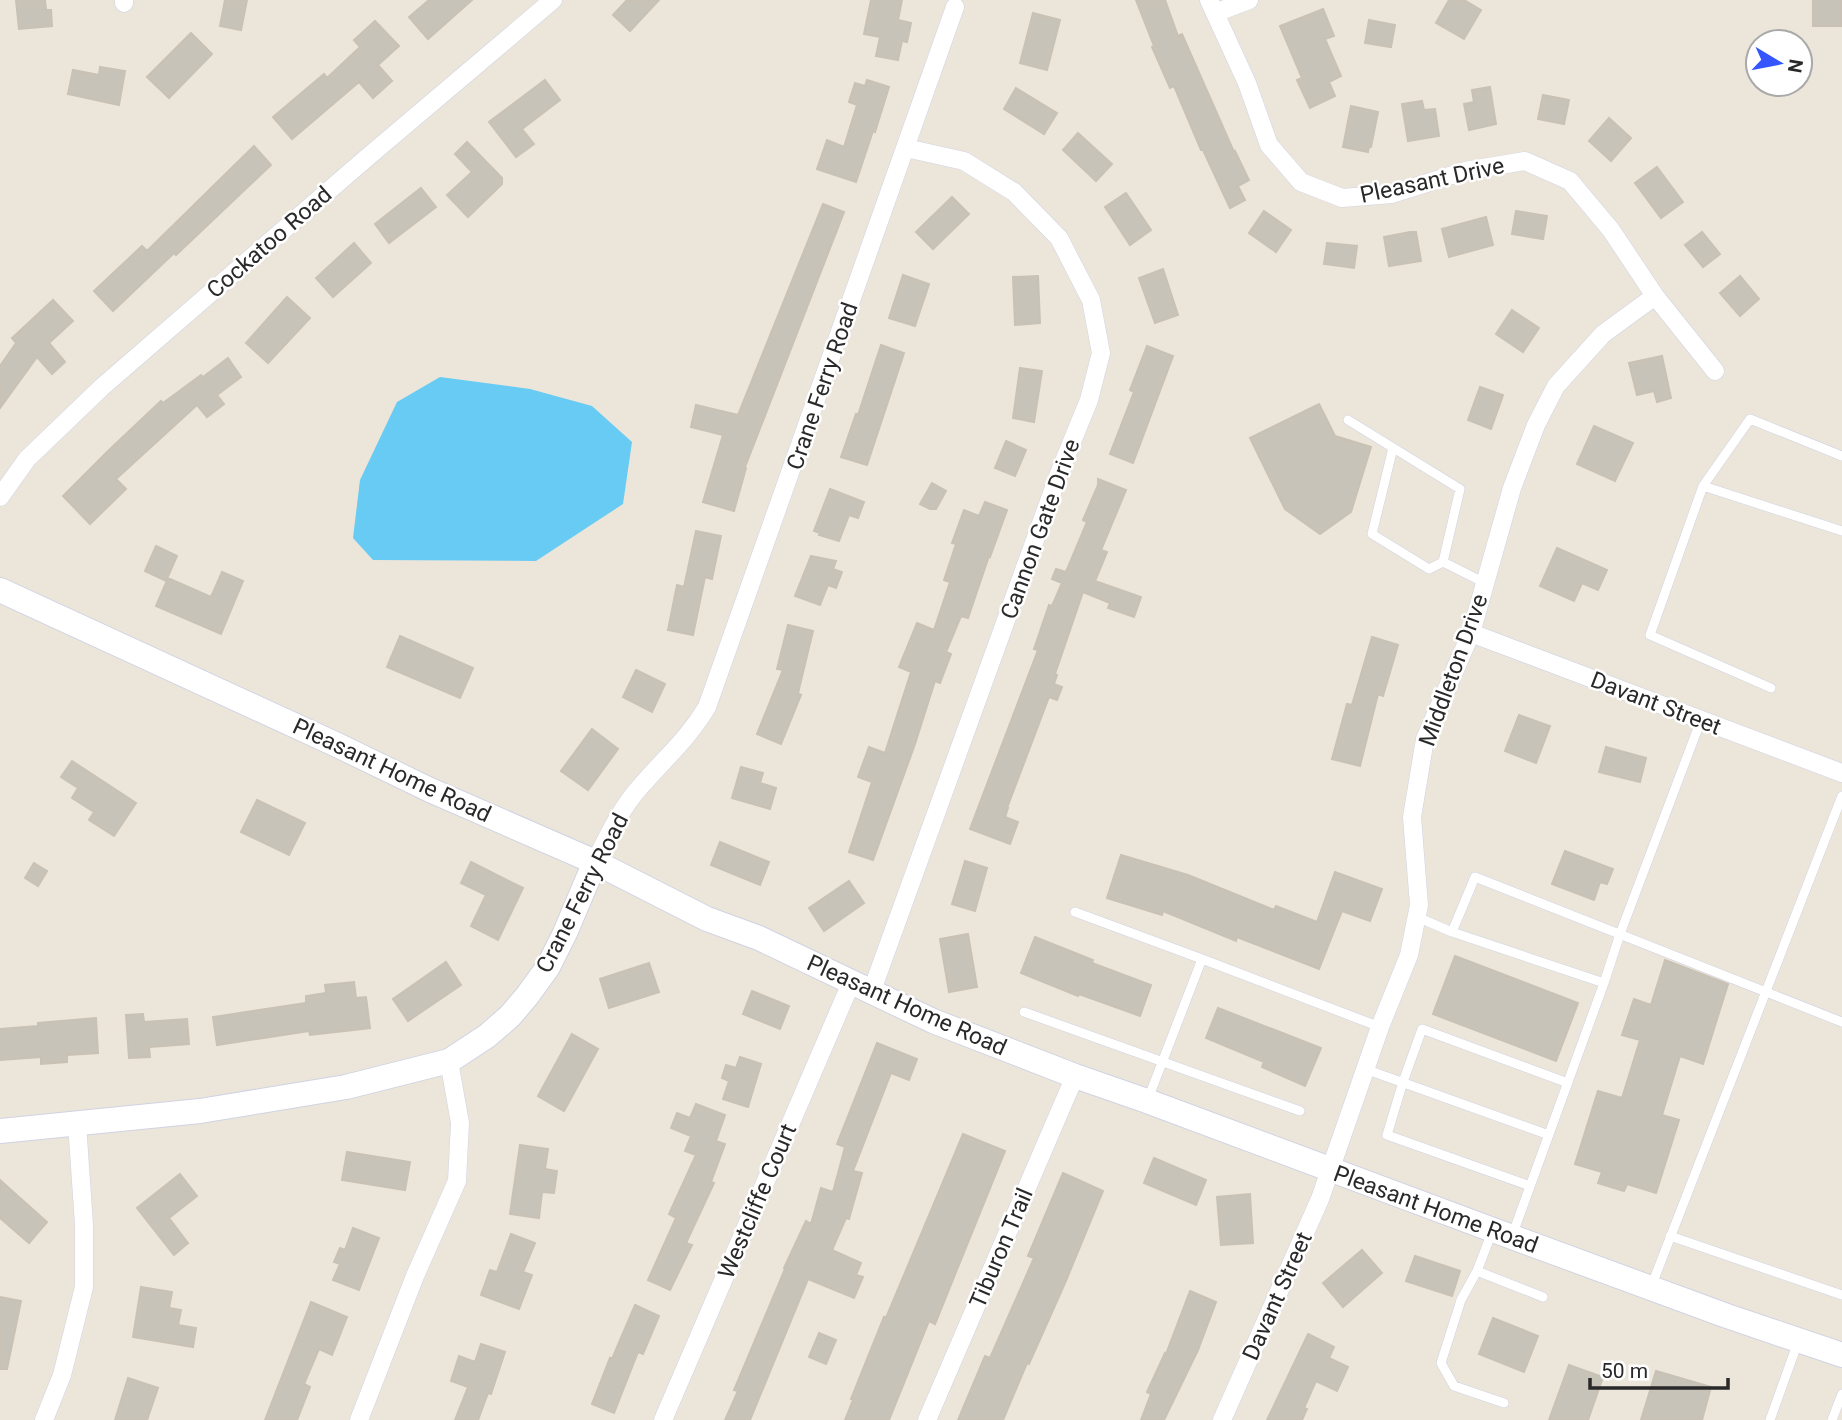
<svg xmlns="http://www.w3.org/2000/svg" width="1842" height="1420" font-family="Roboto,sans-serif">
	<rect width="100%" height="100%" fill="#ece5da"/>
	<path fill="#68cbf4" d="M440 377 530 389 592 406 632 442 623 504 536 561 373 560 353 538 360 480 397 402Z"/>
	<path fill="#c7c3b9" stroke="#c8c1b4" stroke-width="2" d="M16 0H45L46 10H51L52 26 19 29Z
		M225 0H247L241 30 220 26Z
		M429 0H472L428 39 409 17Z
		M627 0H659L630 31 613 15Z
		M871 0H902L898 20 911 23 907 42 902 41 898 60 876 56 880 37 864 34Z
		M1136 0H1165L1178 36 1182 34 1234 152 1235 151 1249 180 1238 186 1245 200 1230 208 1203 150H1201L1174 86 1170 88 1152 47 1154 46Z
		M1449 0H1464L1481 10 1464 39 1436 23Z
		M1813 0H1842V26H1813Z
		M1323 9 1334 36 1325 39 1341 76 1329 82 1335 96 1310 108 1297 80 1302 78 1280 26Z
		M1033 13 1060 20 1047 70 1020 63Z
		M1369 20 1395 25 1391 47 1365 43Z
		M375 21 399 46 378 65 392 81 373 98 359 82 292 139 273 117 324 74 327 78 360 47 354 40Z
		M191 33 212 54 169 98 147 77Z
		M100 67 125 71 119 105 68 94 73 70 99 75Z
		M545 80 560 100 522 129 534 144 516 157 489 122Z
		M867 80 889 87 875 132 873 131 856 182 817 169 827 140 844 147 857 105 849 102 855 83 865 86Z
		M1490 87 1496 124 1469 130 1464 104 1474 102 1472 90Z
		M1016 88 1057 113 1044 134 1004 109Z
		M1543 95 1569 100 1564 124 1538 119Z
		M1422 101 1424 110 1435 109 1439 136 1408 141 1402 104Z
		M1351 106 1378 112 1371 147H1369L1368 152 1343 147Z
		M1609 118 1631 138 1611 161 1589 141Z
		M1078 133 1112 164 1096 181 1063 150Z
		M467 142 502 178V184L468 217 447 195 472 172 455 154Z
		M254 146 271 165 176 255 174 253 113 311 94 291 142 246 147 251Z
		M1657 167 1683 202 1661 218 1635 183Z
		M421 188 436 207 389 243 375 224Z
		M1126 193 1151 230 1130 245 1105 207Z
		M952 197 969 214 933 249 916 232Z
		M823 204 844 212 745 467 746 468 734 511 703 502 723 435 691 427 696 405 738 415Z
		M1264 211 1291 230 1276 252 1249 233Z
		M1516 211 1547 216 1543 239 1512 234Z
		M1486 217 1493 245 1449 257 1442 229Z
		M1410 232H1416L1421 261 1389 266 1384 237Z
		M1702 232 1720 254 1703 267 1685 245Z
		M354 243 371 263 333 297 316 278Z
		M1327 243 1357 246 1354 268 1324 264Z
		M1163 269 1178 315 1155 323 1139 278Z
		M903 275 929 284 915 326 889 318Z
		M1038 276 1040 323 1015 325 1013 277Z
		M1740 276 1759 299 1740 316 1720 293Z
		M287 297 310 318 268 363 246 343Z
		M53 300 73 321 49 343 65 362 52 374 37 357 0 408V366L16 343 12 338Z
		M1512 310 1539 328 1523 352 1496 334Z
		M881 345 904 353 867 465 841 457 856 414 858 415Z
		M1147 346 1173 356 1133 463 1110 454 1134 392 1130 390Z
		M1662 356 1671 398 1657 402 1654 391 1637 395 1629 363Z
		M228 358 241 377 217 395 224 404 207 417 197 405 116 479 126 489 90 524 63 496 108 451 161 401 163 403 201 375 203 377Z
		M1020 368 1042 371 1034 422 1013 418Z
		M1480 387 1503 395 1491 429 1468 420Z
		M1319 404 1335 436 1371 447 1351 512 1320 534 1285 509 1250 438Z
		M1594 426 1633 443 1615 481 1577 464Z
		M1006 441 1026 450 1015 476 995 468Z
		M1098 479 1126 490 1101 550 1107 552 1095 581 1141 597 1134 617 1108 608 1110 603 1083 592 1055 674 1057 675 1054 684 1062 687 1057 700 1049 697 1007 808H1008L1005 817 1018 822 1010 844 970 829 1038 650 1034 649 1049 605 1052 606 1062 583 1052 579 1056 569 1066 572 1087 522 1083 520 1098 485Z
		M932 483 946 491 936 509H930L920 504Z
		M830 489 864 502 858 518 849 515 839 541 819 535 820 533 814 531Z
		M985 502 1007 510 990 557 989 556 968 618 961 616 946 652 951 654 940 683 935 681 915 744 873 860 849 852 872 782 858 777 869 747 885 753 911 672 899 667 917 623 934 630 950 582 944 580 956 544 952 543 964 510 979 516Z
		M696 531 721 536 712 579 705 577 693 635 668 630 677 585 684 587Z
		M156 546 177 556 166 581 145 571Z
		M1557 548 1607 570 1598 590 1582 583 1574 601 1540 586Z
		M811 556 836 561 833 569 842 572 836 588 828 585 820 605 795 596Z
		M222 572 243 581 221 634 156 606 168 578 211 597Z
		M788 625 813 631 798 693 801 695 781 744 757 734 783 670 777 669Z
		M400 636 473 668 460 698 387 667Z
		M1372 637 1398 645 1383 696 1378 694 1360 766 1332 759 1347 704 1352 705Z
		M636 670 665 684 652 712 623 697Z
		M1519 715 1550 726 1536 763 1505 751Z
		M592 729 618 749 588 790 561 771Z
		M1606 747 1646 758 1640 782 1599 772Z
		M72 761 136 803 114 836 89 820 94 812 72 798 78 788 61 777Z
		M741 767 763 773 760 783 776 788 770 809 732 798Z
		M257 800 305 823 289 855 241 832Z
		M720 842 769 862 760 885 711 865Z
		M1565 851 1613 869 1607 884 1600 882 1594 900 1552 884Z
		M1121 855 1188 875 1274 910 1276 906 1317 922 1335 872 1382 889 1370 921 1342 911 1319 969 1237 937 1236 941 1163 911 1162 915 1107 898Z
		M965 861 987 868 975 911 952 904Z
		M471 862 523 888 498 940 471 926 486 895 461 883Z
		M34 863 47 871 38 886 25 878Z
		M849 881 864 903 824 931 809 908Z
		M968 934 977 987 949 992 940 939Z
		M1035 937 1093 960 1092 963 1151 985 1140 1016 1079 994 1078 996 1021 973Z
		M1455 956 1578 1003 1556 1061 1433 1014Z
		M1665 960 1728 984 1703 1064 1680 1056 1662 1115 1679 1120 1656 1193 1627 1184 1624 1191 1598 1183 1602 1172 1575 1164 1598 1091 1622 1098 1640 1040 1622 1035 1634 999 1651 1005Z
		M446 962 461 985 408 1021 393 999Z
		M649 963 659 992 609 1008 600 979Z
		M354 982 356 998 366 997 370 1028 310 1035 309 1031 217 1045 213 1017 306 1003V996L326 993 325 985Z
		M752 991 789 1006 780 1029 743 1014Z
		M1218 1008 1321 1048 1305 1086 1262 1067 1264 1062 1206 1038Z
		M143 1014 144 1022 187 1019 189 1044 149 1047 150 1057 129 1058 126 1015Z
		M96 1018 98 1053 67 1055V1062L41 1064V1057L0 1060V1029L38 1026V1023Z
		M572 1034 598 1049 564 1111 538 1096Z
		M877 1043 917 1059 909 1080 891 1073 853 1171 862 1173 849 1219 846 1218 832 1250 861 1263 856 1275 863 1277 854 1298 808 1279 750 1420H725L738 1391 734 1390 785 1269 784 1268 806 1221 811 1224 821 1188 833 1192 845 1147 837 1144Z
		M740 1057 761 1064 748 1107 723 1099 729 1081 722 1078 726 1065 736 1068Z
		M696 1104 725 1115 716 1141 725 1144 711 1182 714 1183 686 1243 692 1245 670 1290 648 1280 676 1218 669 1214 696 1155 685 1151 691 1136 671 1128 677 1113 690 1118Z
		M963 1134 1005 1151 935 1324 929 1321 889 1420H845L853 1400 851 1399 884 1317 886 1318Z
		M520 1145 548 1149 545 1169 557 1171 554 1193 542 1192 539 1218 510 1214Z
		M347 1152 410 1162 405 1190 342 1180Z
		M1154 1158 1206 1180 1196 1205 1144 1183Z
		M1063 1173 1103 1191 1065 1283 1029 1364 1027 1363 1003 1420H958L985 1356 990 1358 1034 1258 1028 1256Z
		M180 1174 197 1196 169 1218 188 1243 174 1255 137 1208Z
		M0 1180 47 1222 29 1243 0 1218Z
		M1250 1194 1253 1243 1221 1245 1217 1197Z
		M353 1228 379 1238 359 1290 333 1280 340 1264 334 1262 340 1248 345 1250Z
		M511 1234 535 1243 523 1272 532 1275 519 1309 481 1295 490 1270 497 1272Z
		M1362 1250 1382 1273 1343 1307 1323 1283Z
		M1415 1256 1460 1271 1452 1296 1406 1281Z
		M141 1287 172 1292 169 1308 181 1310 178 1325 196 1328 193 1347 133 1337Z
		M1190 1291 1216 1302 1198 1350 1164 1420H1141L1151 1394 1147 1392 1165 1353 1166 1354Z
		M0 1297 21 1301 7 1369H0Z
		M311 1302 347 1317 332 1355 319 1349 304 1384 310 1387 297 1420H265Z
		M635 1305 659 1316 643 1354 638 1352 614 1413 592 1404 610 1358 612 1359Z
		M1493 1318 1538 1336 1524 1372 1479 1354Z
		M819 1333 836 1340 826 1364 809 1357Z
		M1308 1334 1334 1347 1329 1358 1348 1367 1337 1391 1316 1381 1304 1408 1307 1409 1302 1420H1267Z
		M481 1344 505 1352 491 1394 488 1393 478 1420H455L468 1387 451 1381 459 1356 475 1362Z
		M1569 1365 1603 1377 1588 1420H1549Z
		M1656 1371 1711 1387 1702 1420H1641Z
		M128 1378 158 1388 147 1420H115Z"/>
	<g fill="none" stroke-linecap="round" stroke-linejoin="round">
		<defs>
			<path id="lane" d="M1348 420 1460 489 1443 562 1485 583
				M1393 448 1372 534 1429 569 1443 562
				M1842 456 1750 419 1703 486 1842 531
				M1703 486 1650 635 1771 688
				M1075 912 1202 959 1148 1099
				M1417 917 1452 932 1475 877 1842 1022
				M1452 932 1604 983 1512 1236
				M1202 959 1380 1027
				M1604 983 1620 934 1701 720
				M1024 1012 1300 1111
				M1365 1069 1549 1135
				M1530 1186 1387 1135 1403 1082 1422 1029 1568 1083
				M1492 1232 1477 1271 1543 1297
				M1670 1236 1842 1295
				M1477 1271 1461 1300 1441 1363 1454 1386 1504 1403
				M1651 1287 1842 796
				M1770 1420 1798 1342
				M1832 1420 1842 1394"/>
			<path id="street" d="M124 0V3
				M1209 0 1247 83 1269 145 1301 182 1342 198 1392 194 1465 171 1525 161 1570 181 1611 230 1655 296 1715 371
				M1215 13 1249 0
				M0 497 27 459 102 387 363 161 553 0
				M1471 633 1842 773
				M595 862C608 836 621 808 640 787 664 759 688 739 707 707L955 7
				M871 993 1060 471 1089 400 1101 353 1091 300 1059 238 1014 192 964 161 906 148
				M44 1420 62 1375 84 1287V1225L77 1123
				M359 1420 415 1276 457 1181 460 1123 449 1061
				M663 1420 851 983
				M927 1420 1075 1076
				M1222 1420 1320 1199 1380 1027 1409 955 1419 905 1412 817 1425 739 1471 633 1512 488 1536 425 1556 386 1603 334 1655 296"/>
			<path id="secondary" d="M0 590 335 744 430 790 595 862 707 919 759 938 933 1021 1075 1076 1147 1101 1493 1230 1727 1316 1842 1355
				M0 1131 200 1111 346 1087 449 1061 487 1036 510 1016 527 996 548 967 565 933 595 862"/>
		</defs>
		<use href="#lane" stroke="#d0d3e3" stroke-width="10"/>
		<use href="#street" stroke="#d0d3e3" stroke-width="19"/>
		<use href="#secondary" stroke="#d0d3e3" stroke-width="26"/>
		<use href="#lane" stroke="#fff" stroke-width="9"/>
		<use href="#street" stroke="#fff" stroke-width="18"/>
		<use href="#secondary" stroke="#fff" stroke-width="24"/>
	</g>
	<g text-anchor="middle" stroke-width="5" stroke-linejoin="round" paint-order="stroke">
		<g font-size="23" fill="#292929" stroke="#fff">
			<text transform="translate(1432 180) rotate(-12)" y="8">Pleasant Drive</text>
			<text transform="translate(269 242) rotate(-41)" y="8">Cockatoo Road</text>
			<text transform="translate(822 386) rotate(-71)" y="8">Crane Ferry Road</text>
			<text transform="translate(1040 529) rotate(-70)" y="8">Cannon Gate Drive</text>
			<text transform="translate(1453 670) rotate(-70)" y="8">Middleton Drive</text>
			<text transform="translate(1656 703) rotate(21)" y="8">Davant Street</text>
			<text transform="translate(392 770) rotate(25)" y="8">Pleasant Home Road</text>
			<text transform="translate(582 893) rotate(-63)" y="8">Crane Ferry Road</text>
			<text transform="translate(907 1005) rotate(24)" y="8">Pleasant Home Road</text>
			<text transform="translate(757 1201) rotate(-67)" y="8">Westcliffe Court</text>
			<text transform="translate(1436 1209) rotate(20)" y="8">Pleasant Home Road</text>
			<text transform="translate(1001 1248) rotate(-67)" y="8">Tiburon Trail</text>
			<text transform="translate(1277 1296) rotate(-66)" y="8">Davant Street</text>
		</g>
	</g>
	<g transform="translate(1779 63) rotate(100)"><circle r="33" fill="#ffffff" stroke="#a9a9a9" stroke-width="2"/>
	<path d="M0-5L12 26L0 18L-12 26Z" fill="#3556ff"/>
	<text y="-10" font-size="19" font-weight="bold" text-anchor="middle" fill="#292929">N</text>
	</g>
	<path d="M1590 1378v10h138v-10" fill="none" stroke="#292929" stroke-width="3.5"/>
	<text x="1601" y="1378" font-size="21" fill="#292929" stroke="#ffffff" stroke-width="5" paint-order="stroke">50 m</text>
</svg>
